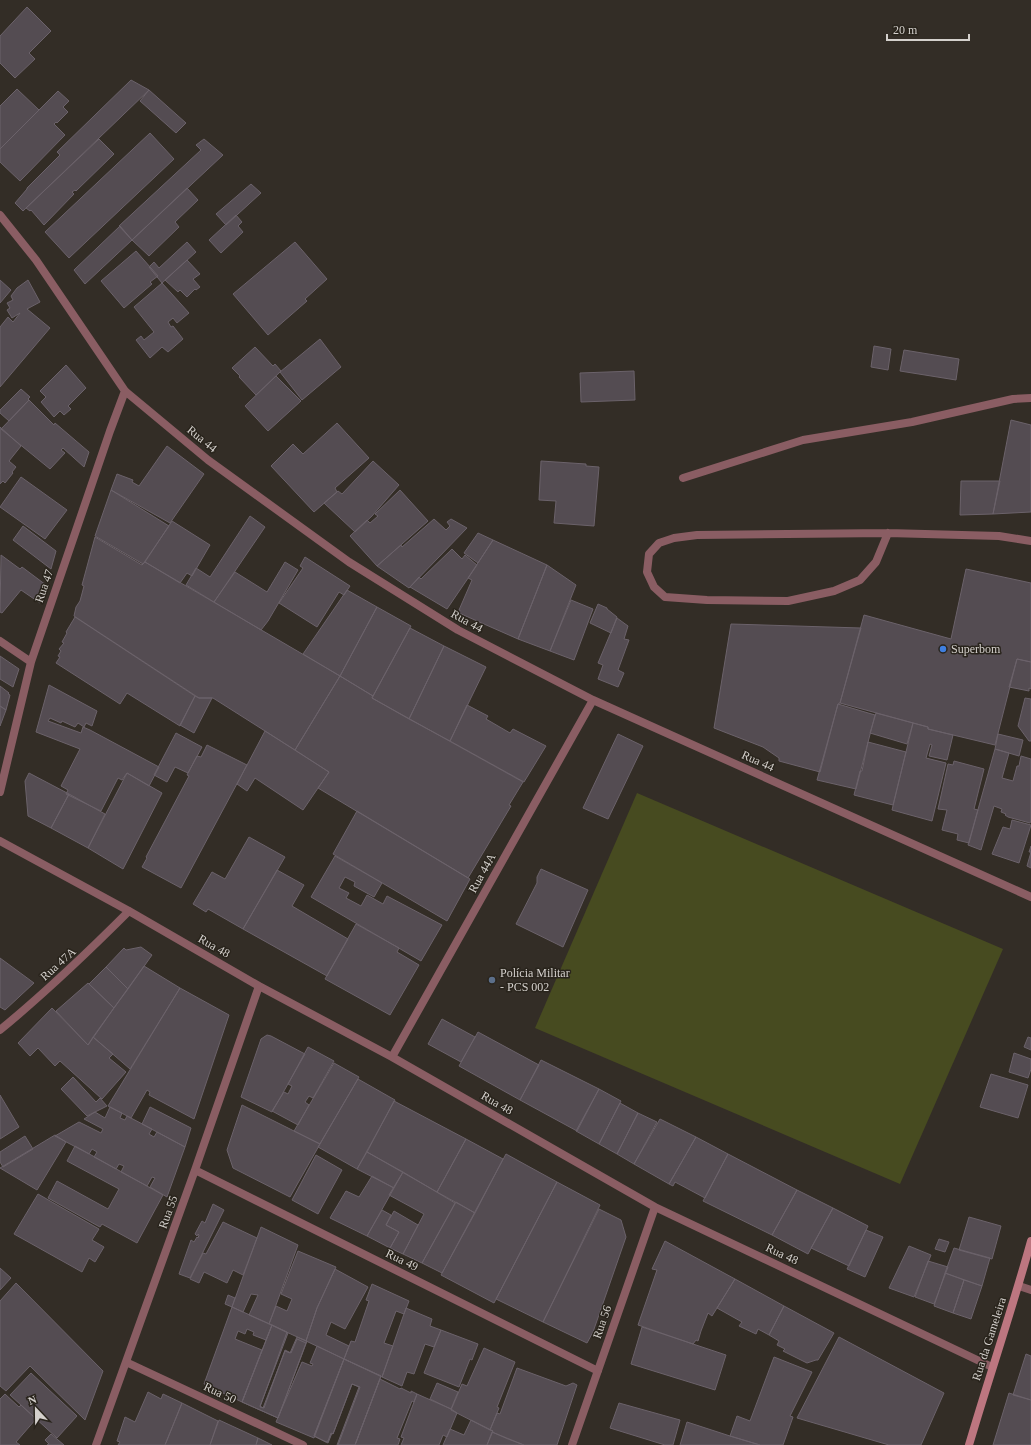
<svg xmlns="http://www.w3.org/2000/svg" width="1031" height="1445" font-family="Georgia,serif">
	<rect width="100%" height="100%" fill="#332d26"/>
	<path fill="#474b20" d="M637 793 1003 949 900 1184 535 1028Z"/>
	<path fill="#544c52" stroke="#6b626a" d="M27 7 51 31 29 53 35 59 15 78 0 63V36Z
		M131 80 149 90 23 211 15 203 27 189V188L60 155 57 152Z
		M17 89 39 110 0 149V106Z
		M149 90 186 123 176 133 140 101Z
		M58 91 69 101 63 107 68 112 57 123 56 122 54 124 65 135 20 181 0 162V149Z
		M150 133 174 159 69 258 45 232Z
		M99 139 114 154 76 191 75 190 72 192 74 194 44 225 31 210 30 211 26 208Z
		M204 139 223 155 132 240 119 226 201 150 196 145Z
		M251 184 261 193 226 225 216 214Z
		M187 188 198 200 175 222 179 227 149 256 132 240Z
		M236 215 242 222 238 226 243 232 221 253 209 240Z
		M120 226 132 240 85 284 74 270Z
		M187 242 196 252 162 283 149 267 154 262 159 268Z
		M295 242 327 279 305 299 307 301 268 335 233 294Z
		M136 251 158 276 150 282 152 284 124 308 101 281Z
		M187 260 200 274 193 279 200 287 196 290 195 289 187 297 180 290 178 292 165 280Z
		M0 280 11 290 0 303Z
		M28 280 40 302 27 309 50 328 0 387V327L8 317 13 322 20 313 12 318 7 310 10 308 7 303 13 300 11 296 17 288Z
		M162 283 189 313 177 323 173 318 168 322 171 327 173 326 183 339 168 352 162 347 150 358 136 340 141 336 144 340 154 332 134 307Z
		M320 339 341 367 302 400 280 372Z
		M874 346 891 349 888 370 871 367Z
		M255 347 273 366 275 364 281 371 256 395 239 377 240 376 232 368Z
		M904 350 959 359 956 380 900 371Z
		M66 365 86 388 68 406 71 409 64 415 60 411 54 417 41 402 46 397 40 391Z
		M634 371 635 400 581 402 580 373Z
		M276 376 301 401 268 431 245 406Z
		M21 389 30 397 28 399 29 400 9 421 0 413V410Z
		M29 400 54 425 55 423 89 452 84 467 63 448 61 450 65 453 50 469 1 429Z
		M1011 420 1031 425V512L993 514Z
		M337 423 369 458 335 488 337 492 314 512 271 466 293 444 303 454Z
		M0 427 21 446 9 461 16 467 12 472 13 473 5 483 3 481 0 484Z
		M167 446 204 474 170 523 111 490 117 474 133 480 132 482 139 486Z
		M373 461 399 485 372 516 355 532 324 503 338 491 342 494Z
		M541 461 586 464V466L599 467 594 526 554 523 556 501 539 500Z
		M21 477 67 510 45 539 0 507Z
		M961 481H1000L993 514 960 515Z
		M111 490 169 526 143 564 95 536Z
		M400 490 428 521 377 566 350 536 367 520 370 523 378 516 375 514Z
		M250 516 265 527 214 602 186 585 196 568 210 577Z
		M434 519 446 530 450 526 447 522 451 519 467 528 409 588 377 566 401 545 402 547Z
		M172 521 210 545 192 576 187 573 180 583 145 562Z
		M23 526 56 551 51 569 13 540Z
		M478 533 493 540 478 563 464 553Z
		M95 537 142 565 145 562 340 676 295 750 213 698H199L74 616 76 607 80 601 84 586 82 585Z
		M493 540 547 565 518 639 459 613 460 610H459L472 580 468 578Z
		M452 549 462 559 465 555 477 565 447 609 410 587 419 577 421 579Z
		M1 555 20 569 22 567 46 585 40 603 21 590 2 613 0 612Z
		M305 557 350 586 344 595 339 592 317 627 279 603 303 568 300 566Z
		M285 562 298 570 268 621 261 630 214 602 235 572 267 592Z
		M547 565 576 585 550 651 518 639Z
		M966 569 1031 583V662L1017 659 995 745 928 729V727L840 703 864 615 951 639Z
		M347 590 377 607 340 676 303 654Z
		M571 600 593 609 574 660 550 651Z
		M598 604 607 608V609L617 617 611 633 590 623Z
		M377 607 411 626 373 696 340 676Z
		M75 617 195 696 180 726 127 693 120 704 56 663 60 657 58 656 61 651 59 649 64 643 62 642 67 633 66 632Z
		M617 618 628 626 624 639 629 640 618 670 624 673 618 687 598 679 603 665 598 663Z
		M731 624 861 628 840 703 838 704 820 772 779 761V758L763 747 714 728Z
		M410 628 444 646 409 719 372 698Z
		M444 646 486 667 450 741 409 719Z
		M0 656 19 669 13 687 0 679Z
		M1017 659 1031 662V689L1029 688V691L1009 687Z
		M340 676 373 696 372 698 523 782 509 805 511 806 468 878 318 788 329 772 295 750Z
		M49 685 97 711 92 726 86 723 84 727 78 723 75 727 62 721 61 723 50 718 48 721 81 733 83 727 90 730 159 767 149 786 127 773 122 780 118 778 101 811 66 794 68 790 61 786 80 749 36 732Z
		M0 686 9 693 8 694 10 695 6 710 0 706Z
		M195 696 199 698H212L194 733 180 725Z
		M1025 698 1031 699V741H1029L1018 726Z
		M838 704 875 715 856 789 817 780Z
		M467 705 488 716 486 719 510 733 513 729 546 746 524 782 450 741Z
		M0 706 6 710 0 726Z
		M876 713 913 723 907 744 870 733Z
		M913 723 928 727V729L953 735 947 760 929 756 932 745 930 744 926 758 946 763 932 821 892 810Z
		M265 731 329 772 303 810 255 778 247 791 237 784Z
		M176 733 202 747 188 773 175 767 167 782 154 775Z
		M618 734 643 746 608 819 583 808Z
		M998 734 1023 740 1019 756 995 749Z
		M868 742 906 752 893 805 854 795 860 771H862Z
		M207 745 247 765 181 888 142 867 147 858 146 857 189 776 187 775 188 773 197 756 201 757Z
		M995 749 1009 753 1002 778 1013 781 1017 766H1019L1021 756 1031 759V821L1030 823 1008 817 1005 815 1006 814 1001 812 1002 809 994 806 981 850 968 845Z
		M954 761 984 769 974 809 978 810 969 843 957 840 958 834 942 830 947 810 938 809 948 764 953 765Z
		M29 773 69 794 51 828 28 816 25 781Z
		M127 773 162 793 123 869 88 848Z
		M69 794 105 814 88 848 51 828Z
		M357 811 470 879 447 921 333 854Z
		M1012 820 1031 825 1019 863 992 854 1003 827 1010 829Z
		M249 837 285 857 243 929 208 909 206 912 193 904 212 872 225 879Z
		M1031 846V868L1027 866 1031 852H1029Z
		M335 856 382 883 374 897 354 886 355 882 345 877 339 888 349 893 346 898 361 906 367 895 383 904 387 896 442 925 421 961 311 897Z
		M541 869 588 890 563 947 516 924 537 883V877Z
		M277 870 304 885 292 906 348 939 327 976 243 929Z
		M356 924 399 948 397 952 419 965 390 1015 325 979Z
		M141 947 152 955 128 989 106 967 124 948 126 950Z
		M0 958 34 983 5 1010 0 1007Z
		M144 966 180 988 130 1069 93 1037Z
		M106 967 128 989 114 1008 89 984Z
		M88 983 114 1008 88 1045 56 1011Z
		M180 988 229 1015 194 1119 149 1095 150 1092 147 1090 131 1118 108 1106Z
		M52 1008 88 1045 93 1037 113 1054 109 1058 126 1072 102 1099 60 1061 55 1066 38 1048 30 1056 18 1043Z
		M442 1019 475 1037 461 1062 428 1044Z
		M478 1032 539 1065 520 1100 459 1066Z
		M267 1035 271 1036 305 1054 272 1112 241 1097 261 1039Z
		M1028 1037 1031 1038V1050L1024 1047Z
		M308 1047 334 1061 313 1098 309 1096 305 1102 309 1105 298 1125 272 1111 284 1092 288 1094 292 1086 288 1084Z
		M1014 1053 1031 1059V1069L1028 1078 1009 1072Z
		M541 1060 599 1089 577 1131 520 1100Z
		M334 1063 359 1077 320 1144 294 1131Z
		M991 1074 1028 1085 1018 1118 980 1107Z
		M73 1077 96 1102 100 1098 107 1106 87 1116 61 1089Z
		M358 1079 395 1100 357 1169 318 1147Z
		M599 1089 621 1101 599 1144 576 1131Z
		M0 1095 19 1127 0 1139Z
		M394 1101 466 1139 437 1192 367 1152Z
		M620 1103 638 1113 617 1154 599 1144Z
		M242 1105 320 1144 290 1197 233 1168 227 1150Z
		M110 1107 122 1113 120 1118 125 1120 127 1116 152 1129 149 1134 154 1137 157 1132 185 1147 167 1197 150 1187 155 1178 152 1177 147 1186 121 1172 124 1166 119 1164 116 1169 94 1157 97 1152 92 1149 89 1154 55 1136 79 1122 101 1133 103 1129 84 1119 95 1112 105 1118Z
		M150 1107 191 1128 185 1147 142 1124Z
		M638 1113 657 1122 634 1164 617 1154Z
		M660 1119 696 1137 669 1184 634 1164Z
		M55 1135 66 1142 37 1190 0 1168Z
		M25 1136 33 1149 3 1167 0 1162V1152Z
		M696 1137 728 1154 705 1198 675 1182 673 1186 669 1184Z
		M466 1139 503 1159 475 1213 437 1192Z
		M75 1146 163 1195 137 1243 102 1224 100 1227 98 1226 48 1198 57 1181 108 1209 119 1189 67 1161Z
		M367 1152 403 1172 394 1188 357 1169Z
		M506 1154 557 1182 494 1303 441 1275Z
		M728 1154 797 1190 772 1235 703 1201Z
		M316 1155 342 1170 318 1214 292 1200Z
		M403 1172 455 1203 422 1263 403 1254 424 1214 389 1195Z
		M372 1176 394 1188 367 1236 330 1218 346 1191 359 1197Z
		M557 1182 600 1205 543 1322 496 1299Z
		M797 1190 833 1208 808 1254 772 1235Z
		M38 1194 99 1229 92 1240 104 1247 95 1262 89 1258 82 1272 14 1234Z
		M456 1202 475 1213 442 1273 422 1263Z
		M213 1204 224 1210 190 1278 179 1274 191 1240 194 1242 197 1237 198 1238 199 1235 198 1234 197 1236 195 1234 202 1221 205 1223Z
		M833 1208 868 1226 849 1266 811 1248Z
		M599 1209 621 1220 626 1237 593 1332 587 1343 543 1322Z
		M382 1210 391 1215 386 1225 399 1232 390 1248 367 1236Z
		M394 1211 418 1225 403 1254 390 1248 399 1232 386 1225Z
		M969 1217 1001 1226 992 1259 959 1250Z
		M223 1222 257 1238 243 1275 233 1270 227 1283 204 1272 199 1283 190 1279 203 1253 206 1254Z
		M261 1227 298 1245 269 1324 249 1315 258 1295 251 1294 243 1312 232 1307Z
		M866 1230 883 1237 865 1277 847 1269Z
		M939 1239 949 1242 945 1252 935 1249Z
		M665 1241 735 1279 712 1316 708 1313 701 1331 698 1341 696 1340 693 1344 638 1325 657 1270 652 1269Z
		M909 1246 931 1255 914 1297 889 1288Z
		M954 1248 990 1258 982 1286 945 1273Z
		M298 1251 336 1267 317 1308 306 1341 269 1324 276 1306 287 1311 292 1299 281 1294Z
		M928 1261 948 1267 934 1304 915 1297Z
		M0 1268 11 1278 0 1290Z
		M335 1269 368 1287 345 1329 331 1322 326 1335 349 1346 344 1359 306 1341 317 1308Z
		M945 1273 964 1280 953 1313 934 1306Z
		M735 1279 784 1306 769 1335 758 1329 756 1334 739 1326 742 1322 717 1308Z
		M964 1280 982 1286 971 1319 953 1313Z
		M16 1283 103 1371 85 1420 30 1366 6 1391 0 1386V1301Z
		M372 1284 409 1301 404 1314 396 1311 384 1343 393 1346 382 1377 344 1359 351 1341 355 1342 369 1301 366 1300Z
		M228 1295 235 1298 232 1307 225 1304Z
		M784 1306 834 1333 818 1360H816L807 1363 783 1351 785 1349 777 1345 779 1341 769 1335Z
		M232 1307 272 1325 266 1340 253 1335 254 1332 247 1329 245 1334 238 1331 235 1339 262 1350 242 1402 204 1384Z
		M406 1308 432 1319 430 1326 441 1330 434 1347 425 1344 414 1374 407 1372 402 1386 382 1377Z
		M272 1325 287 1332 260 1407 264 1408 285 1350 291 1353 297 1339 306 1343 278 1418 242 1402Z
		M272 1325 288 1333 260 1406 263 1408 285 1351 290 1353 297 1337 307 1341 278 1418 242 1402Z
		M642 1327 726 1355 715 1390 631 1364Z
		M441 1330 478 1344 472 1360 470 1359 459 1387 424 1373Z
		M839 1337 944 1393 921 1445H889L797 1418Z
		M317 1346 344 1359 314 1438 276 1422 302 1362 312 1366 313 1364 310 1363Z
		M484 1348 515 1362 497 1407 499 1408 490 1430 451 1410 462 1384 467 1386Z
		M1026 1354 1031 1356V1400L1013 1395Z
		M774 1357 812 1372 790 1416 793 1417 783 1445H760L730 1436 737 1416 750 1421Z
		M344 1359 381 1376 355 1445H338L360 1387 352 1384 333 1434 332 1433 328 1443 314 1436Z
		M344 1359 381 1376 355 1445H337L359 1387 352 1384 333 1434 331 1433 328 1441 326 1442 314 1436Z
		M517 1368 566 1386 573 1383 577 1385 557 1445H524L492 1432 493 1431 490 1430 497 1413 500 1414Z
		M31 1373 77 1416 57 1438 10 1395Z
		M380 1379 400 1389 401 1388 411 1393V1391L417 1394 414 1402 412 1401 397 1438 400 1439 398 1445H355Z
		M437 1383 458 1392 451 1409 430 1399Z
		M148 1392 161 1399 163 1394 182 1403 165 1445H118L120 1442 117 1441 125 1417 135 1422Z
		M1009 1393 1031 1400V1445H993Z
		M5 1394 19 1407 21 1405 36 1419 16 1442 20 1445H0V1399Z
		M417 1394 451 1409 457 1413 447 1437 443 1435 439 1445H401L404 1438 401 1437Z
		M182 1403 218 1421 210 1445H165Z
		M619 1403 680 1420 673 1445H665L610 1428Z
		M219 1420 258 1438 256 1445H210Z
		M471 1420 493 1431 487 1445H443L450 1429 464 1435Z
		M687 1422 730 1436 760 1445H680Z
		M492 1432 508 1439 524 1445H487Z
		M51 1434 64 1445H47L49 1444 45 1440Z
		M258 1438 272 1445H256Z"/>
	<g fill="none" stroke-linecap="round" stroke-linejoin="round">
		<path stroke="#8a5d63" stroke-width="8" d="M888 533 876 562 860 580 834 591 788 601 707 600 665 597 654 587 647 572 649 554 659 543 674 538 697 535 888 533 999 536 1031 541"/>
		<path stroke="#8a5d63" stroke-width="8" d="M0 215 36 260 125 391 208 460 349 562 458 630 593 700 1031 897
			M683 478 803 440 912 422 1013 399 1031 398
			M0 641 31 662
			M0 792 31 662 110 431 125 391
			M0 841 129 911 259 986 392 1057 655 1207 992 1367
			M0 1030C45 993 87 953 129 911
			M392 1057 593 700
			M195 1170 598 1371
			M1019 1286 1031 1290
			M126 1362 303 1445
			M96 1445 195 1170 259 986
			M572 1445 655 1207"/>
		<path stroke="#bd7680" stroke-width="8" d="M969 1445C989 1377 1012 1310 1031 1241"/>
	</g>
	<circle fill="#3f7fe0" stroke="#29241c" stroke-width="1.5" cx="943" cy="649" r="4"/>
	<circle fill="#5c6f8a" stroke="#29241c" stroke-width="1.5" cx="492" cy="980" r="4"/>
	<g text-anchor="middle" stroke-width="3" stroke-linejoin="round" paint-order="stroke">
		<g font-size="12" fill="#d4d0cc" stroke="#29241c">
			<text transform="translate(202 439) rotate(39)" y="4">Rua 44</text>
			<text transform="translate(44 586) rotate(-71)" y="4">Rua 47</text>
			<text transform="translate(467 621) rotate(29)" y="4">Rua 44</text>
			<text transform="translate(758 761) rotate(24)" y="4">Rua 44</text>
			<text transform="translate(482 873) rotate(-61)" y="4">Rua 44A</text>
			<text transform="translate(214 946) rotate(30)" y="4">Rua 48</text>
			<text transform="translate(58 964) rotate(-42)" y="4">Rua 47A</text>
			<text transform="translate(497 1103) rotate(30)" y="4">Rua 48</text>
			<text transform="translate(168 1212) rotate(-70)" y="4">Rua 55</text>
			<text transform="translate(782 1254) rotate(25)" y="4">Rua 48</text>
			<text transform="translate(402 1260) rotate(26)" y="4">Rua 49</text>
			<text transform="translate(602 1322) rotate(-71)" y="4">Rua 56</text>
			<text transform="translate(989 1339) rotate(-72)" y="4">Rua da Gameleira</text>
			<text transform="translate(220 1393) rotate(25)" y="4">Rua 50</text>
		</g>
		<g font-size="12" fill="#d4d0cc" stroke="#29241c" text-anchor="start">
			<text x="951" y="653">Superbom</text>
			<text x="500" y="977">Polícia Militar<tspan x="500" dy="14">- PCS 002</tspan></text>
		</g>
	</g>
	<g transform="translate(36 1409) rotate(338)" stroke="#29241c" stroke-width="3" paint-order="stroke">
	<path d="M0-3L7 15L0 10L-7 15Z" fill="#d4d0cc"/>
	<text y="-6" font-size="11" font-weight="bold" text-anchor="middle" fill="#d4d0cc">N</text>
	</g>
	<path d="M887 34v6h82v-6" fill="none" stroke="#d4d0cc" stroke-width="2"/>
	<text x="893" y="34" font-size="12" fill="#d4d0cc" stroke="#29241c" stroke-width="3" paint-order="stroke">20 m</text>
</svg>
